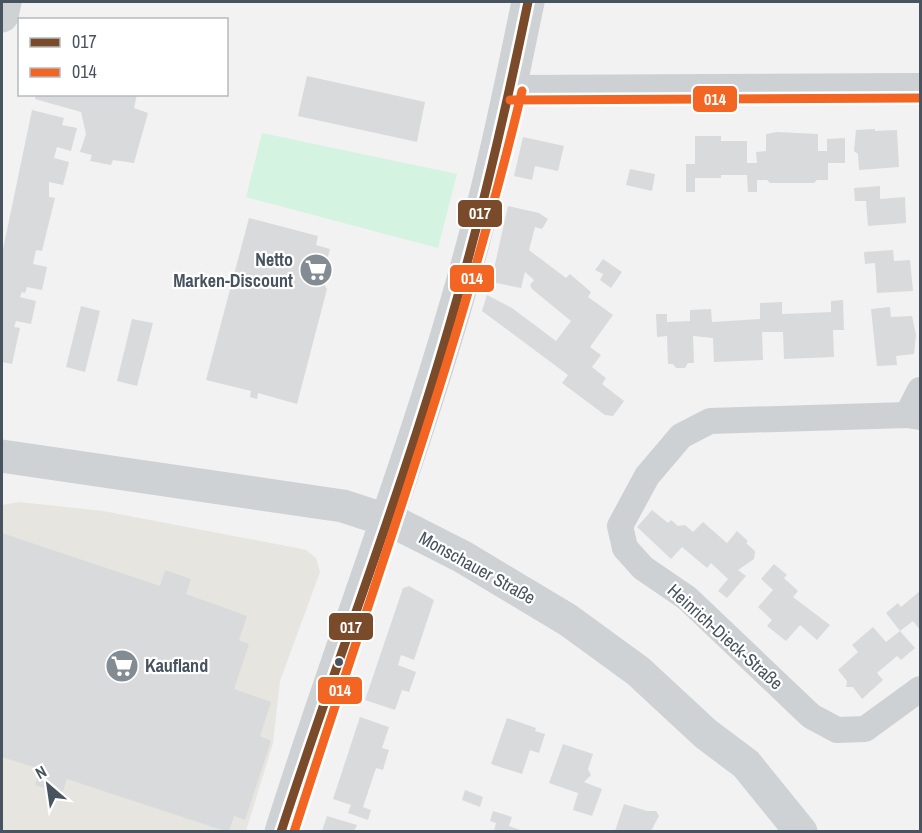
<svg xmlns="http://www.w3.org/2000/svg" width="922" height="833" font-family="'Archivo Narrow',sans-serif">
	<rect width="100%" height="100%" fill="#f2f2f2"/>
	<path fill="#e7e5e0" d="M19 502 103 511 292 547 306 550 316 558 320 572 280 681 273 743 246 831H2V505Z"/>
	<path fill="#d5f3e1" d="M262 133 457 174 438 248 246 197Z"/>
	<path fill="#d9dadc" d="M307 76 425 102 417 142 298 116Z
		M36 94H137L134 108 148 113 134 163 113 160 111 165 90 161 92 155 80 152 86 134 81 112 35 99Z
		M32 110 64 118 62 125 77 128 71 151 57 147 54 158 69 162 63 185 49 182V197L55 198 42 251 36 250 33 264 47 267 42 290 27 287 25 293 22 292 20 297 36 301 31 324 16 321 14 327 20 328 12 364 2 362V254Z
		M875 129V131L897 130 899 167 859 170 858 154 854 151 856 130Z
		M777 132 818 134V151H827V139L845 138V163H828V180H817L814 183H770L767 180H757V192H748L747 175H721V178H695V192H686V164H695V136H721V141H747V163H757L756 152 766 151V134Z
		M523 137 564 146 558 171 535 166 532 180 514 176Z
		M630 169 655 174 652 191 626 185Z
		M880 186V199L905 197 906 223 868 226 866 201H855L854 188Z
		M508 206 539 213 548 219 542 229 535 227 529 250 566 278 570 274 591 292 588 297 613 315 590 347 601 355 592 367 606 378 602 384 624 401 613 416 605 415 562 383 568 375 482 311 487 295 512 308 556 341 571 321 532 289 530 285 534 280 525 272 521 288 491 282Z
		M249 218 318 236 316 245 330 249 322 281 327 289 297 404 258 393 257 399 250 397 251 391 206 380Z
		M893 250 894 261 910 260 913 291 877 293 875 263 865 264 864 252Z
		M603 259 622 272 611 288 600 280 603 274 595 270Z
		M843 300 844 330H833L834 357 784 359 783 332H762L763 360 714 362 713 338 693 336 694 363H688L685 368H676L673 364H668L667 336 657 337 656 314H667V322L690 321V310L711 309 712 322 760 319V303L782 302V314L808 313 831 312V301Z
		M81 306 100 311 85 372 66 367Z
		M890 307 891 317 912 316 916 335 914 354 896 356 897 365 877 366 871 309Z
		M132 319 153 323 137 386 117 381Z
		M652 510 668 523 671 520 678 526 685 525 693 532 703 522 727 543 737 531 748 541 746 543 755 551 754 559 738 570 746 576 727 598 718 591 728 579 711 563 707 568 682 547 671 559 637 527Z
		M2 533 160 586 165 570 191 579 186 594 247 616 239 640 249 644 234 689 271 702 260 736 271 741 245 820 234 816 229 831H225L67 779 62 794 35 785 40 769 2 757Z
		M774 564 787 575 784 578 798 591 793 597 830 625 817 640 800 625 786 641 767 626 772 620 758 607 773 590 761 579Z
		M409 586 434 600 414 660 401 655 398 665 416 672 409 692 402 690 395 710 365 700 403 588Z
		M920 591V630L913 621 900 631 886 613 898 603 901 607Z
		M873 627 886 642 900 631 915 648 901 660 897 656 877 673 883 680 862 699 853 687H846L847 681 838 670 858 652 852 645Z
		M360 717 389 727 382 748 389 750 384 766 383 770 376 768 363 807 371 810 368 820 348 813 351 805 333 799Z
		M507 718 536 728 535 731 545 734 539 753 530 750 522 774 491 764Z
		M563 744 593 754 588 769 591 775 584 782 602 789 592 816 573 810 578 793 549 783Z
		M465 790 483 797 480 807 462 800Z
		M624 804 647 811H656L659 816 651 831H615Z
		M493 811 512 817 509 826 523 831H494L496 823 490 821Z
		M327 816 357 825 354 831H322Z"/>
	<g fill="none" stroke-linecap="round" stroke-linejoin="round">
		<path stroke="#cdd1d3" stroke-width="26" d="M510 88 920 86
			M907 415 920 390
			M920 417 907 415 710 421 681 436 647 476 620 526 625 548 643 568 687 598 811 716 837 730 865 729 920 689"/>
		<path stroke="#ced2d5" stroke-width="33" d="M2 16 5 2
			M2 456 343 506 398 524 463 557 568 620 638 671 706 734 746 764 801 832
			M281 832C344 631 423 435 476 232 497 156 512 78 528 2"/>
		<defs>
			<path id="bus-1" d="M281 832C338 656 405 484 455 306 484 206 507 104 528 2"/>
			<path id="bus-2" d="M510 100 920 98
				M294 832C373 585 462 343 522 91"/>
		</defs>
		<use href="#bus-1" stroke="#fff" stroke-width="14"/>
		<use href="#bus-2" stroke="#fff" stroke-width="14"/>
		<use href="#bus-1" stroke="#7a4b2a" stroke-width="9"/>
		<use href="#bus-2" stroke="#f26522" stroke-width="9"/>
	</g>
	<defs>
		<symbol id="supermarket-disc" viewBox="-11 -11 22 22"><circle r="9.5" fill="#838b93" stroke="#fff"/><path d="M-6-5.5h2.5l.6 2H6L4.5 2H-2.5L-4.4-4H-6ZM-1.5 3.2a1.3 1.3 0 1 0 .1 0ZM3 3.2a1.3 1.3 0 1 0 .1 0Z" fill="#fff"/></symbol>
	</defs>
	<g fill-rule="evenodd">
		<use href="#supermarket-disc" x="297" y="251" width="38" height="38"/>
		<use href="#supermarket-disc" x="103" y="647" width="38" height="38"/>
	</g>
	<circle fill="#475460" stroke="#fff" stroke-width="2" cx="339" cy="662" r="5"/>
	<g text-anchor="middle" stroke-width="4.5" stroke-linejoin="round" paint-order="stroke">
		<g font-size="18" font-weight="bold" fill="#475460" stroke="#fff" text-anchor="end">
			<text x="293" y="266">Netto<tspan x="293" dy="21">Marken-Discount</tspan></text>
			<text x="145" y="672" text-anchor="start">Kaufland</text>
		</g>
		<g font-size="18" fill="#475460" stroke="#fff">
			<text transform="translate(477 568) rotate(29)" y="6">Monschauer Straße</text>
			<text transform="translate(725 637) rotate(42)" y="6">Heinrich-Dieck-Straße</text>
		</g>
	</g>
	<g stroke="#fff" stroke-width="2">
		<rect x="692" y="85" width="46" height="28" rx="6" fill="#f26522"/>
		<rect x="457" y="199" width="46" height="29" rx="6" fill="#7a4b2a"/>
		<rect x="449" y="264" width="46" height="29" rx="6" fill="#f26522"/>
		<rect x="328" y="612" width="46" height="29" rx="6" fill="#7a4b2a"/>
		<rect x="317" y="676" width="46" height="29" rx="6" fill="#f26522"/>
	</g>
	<g font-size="16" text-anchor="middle" font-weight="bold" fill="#fff">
		<text x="715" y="105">014</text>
		<text x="480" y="219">017</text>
		<text x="472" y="284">014</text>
		<text x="351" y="633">017</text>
		<text x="340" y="696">014</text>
	</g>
	<rect width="922" height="833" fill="none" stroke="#475460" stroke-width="6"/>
	<rect x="18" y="18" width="210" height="78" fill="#ffffff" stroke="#b5bbbf" stroke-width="1.5"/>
	<rect x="30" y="38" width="30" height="9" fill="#7a4b2a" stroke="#b5bbbf" stroke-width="1.5"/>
	<text x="72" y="48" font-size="18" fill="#475460">017</text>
	<rect x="30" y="68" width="30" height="9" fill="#f26522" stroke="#b5bbbf" stroke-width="1.5"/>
	<text x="72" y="78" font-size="18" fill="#475460">014</text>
	<g transform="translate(48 785) rotate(331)" stroke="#ffffff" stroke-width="4.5" paint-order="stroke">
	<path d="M0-4.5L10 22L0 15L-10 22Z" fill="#475460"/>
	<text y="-9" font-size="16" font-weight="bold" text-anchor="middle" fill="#475460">N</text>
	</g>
</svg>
